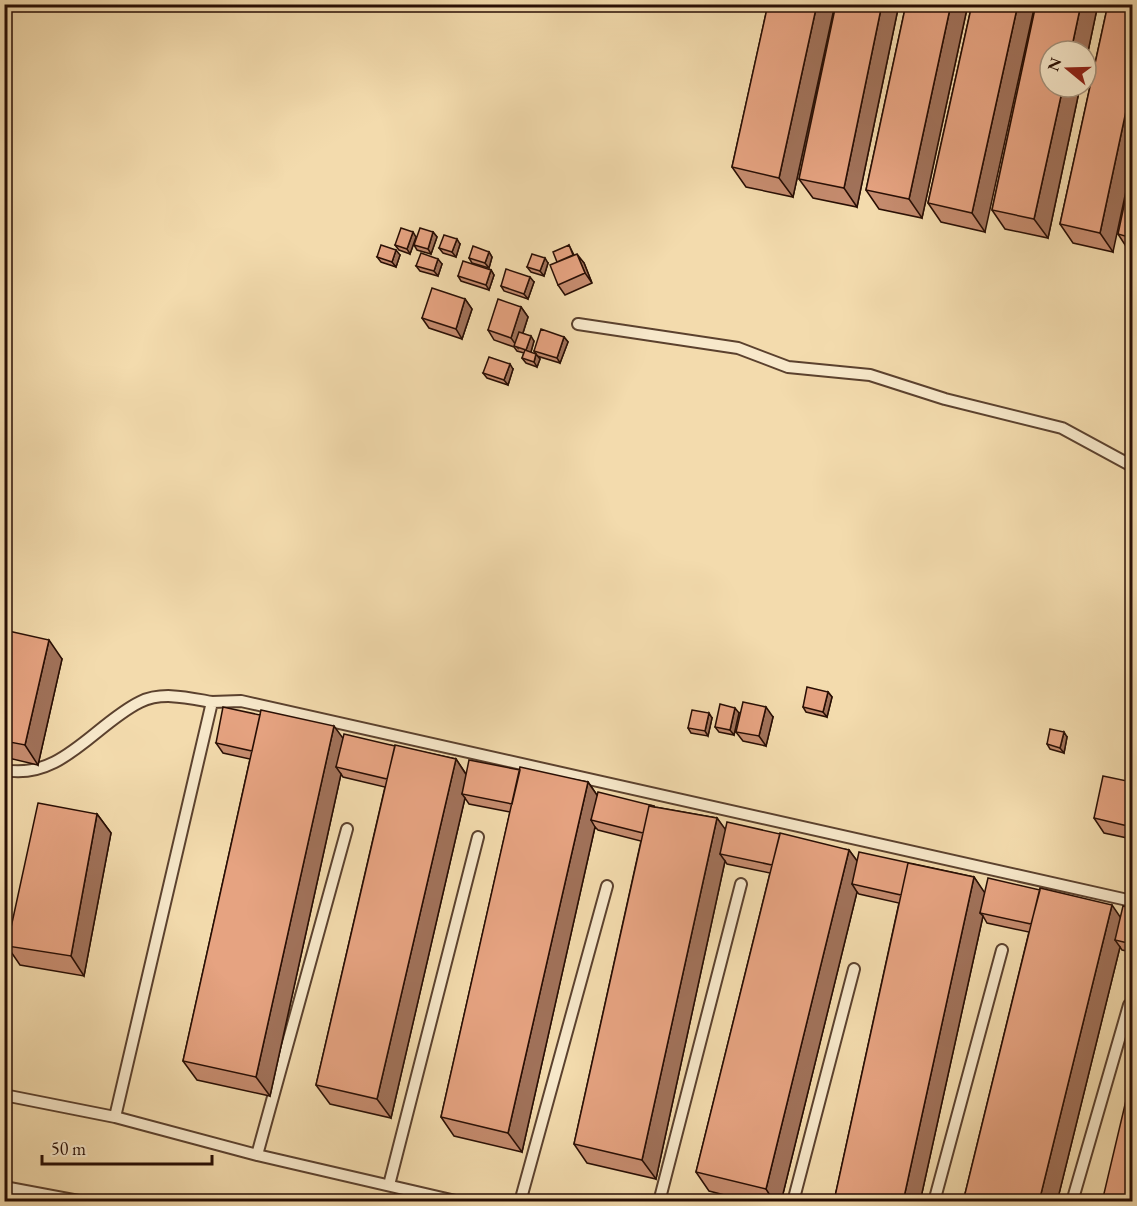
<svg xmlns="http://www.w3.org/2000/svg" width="1137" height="1206" font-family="'EB Garamond',serif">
	<rect width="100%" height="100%" fill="#f3dbad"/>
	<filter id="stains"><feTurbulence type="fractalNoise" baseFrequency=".00333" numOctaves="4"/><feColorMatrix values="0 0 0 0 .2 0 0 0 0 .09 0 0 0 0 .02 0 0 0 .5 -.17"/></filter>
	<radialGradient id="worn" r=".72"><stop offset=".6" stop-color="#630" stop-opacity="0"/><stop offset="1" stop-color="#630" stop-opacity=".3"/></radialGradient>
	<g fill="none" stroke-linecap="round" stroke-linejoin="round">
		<defs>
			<path id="lane" d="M578 324 738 348 788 367 870 375 945 399 1062 428 1132 466
				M4 770C61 781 95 724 140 702 162 691 189 698 212 702
				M4 1095 115 1117
				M257 1155 347 829
				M389 1185 478 837
				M4 1187 84 1202
				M460 1202 257 1155 115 1117 212 702 241 701 1132 901
				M520 1202 607 886
				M659 1202 741 884
				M793 1202 854 969
				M934 1202 1002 950
				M1072 1202 1129 1005"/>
		</defs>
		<use href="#lane" stroke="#5b412e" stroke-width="14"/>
		<use href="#lane" stroke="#f7e8ca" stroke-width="10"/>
	</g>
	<path fill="#c68c6f" stroke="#280e04" stroke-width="1.5" d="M768 4H835L793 197 746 187 732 167Z
		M836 4H899L857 207 813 198 799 179Z
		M906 4H968L922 218 879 209 866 190Z
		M972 4 985 232 941 222 928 203Z
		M1036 4H1098L1086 61 1050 87H1080L1048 238 1005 229 992 210Z
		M1108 4 1113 252 1073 243 1060 224Z
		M1132 168V254H1131L1118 234Z
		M433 232 437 237 431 254 417 250 414 245Z
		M416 237 410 254 399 250 395 245Z
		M460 244 456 257 443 253 439 248Z
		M569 245 574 255 584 263 592 283 565 295 558 285 557 262Z
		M489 252 492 257 489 268 472 263 469 258Z
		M400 255 396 267 381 262 377 257Z
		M548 263 544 276 531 272 527 267Z
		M442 264 438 276 420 271 416 266Z
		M491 270 494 275 489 290 461 281 458 276Z
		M534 282 528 299 504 291 501 286Z
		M465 299 472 309 462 339 429 328 422 318Z
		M521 307 528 317 523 333 534 341 531 352 540 359 537 367 526 363 522 358 524 353 517 351 514 347 494 340 488 330Z
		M564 337 568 342 560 363 537 356 534 351Z
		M513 369 508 385 487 378 483 373Z
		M4 630 62 659 38 765 4 757Z
		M828 692 832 697 827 717 806 712 803 707Z
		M739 713 734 735 719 732 715 727Z
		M773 717 766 746 743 741 736 732Z
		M712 718 708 736 691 733 688 728Z
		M1067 737 1064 753 1050 749 1047 744Z
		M343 738 395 746 456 759 466 774 520 770 588 782 597 795 654 806 655 807 717 818 725 830 849 850 857 861 914 864 974 877 984 893 1120 918 1132 908V952L1122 950 1120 947 1057 1202H963L1029 932 987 923 983 916 920 1202H834V1201L899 903 859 894 857 892 781 1202H752L709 1191 696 1172 770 873 727 864 725 861 656 1179 587 1163 574 1144 641 841 598 830 595 827 522 1152 454 1136 441 1117 510 812 469 804 465 798 391 1118 330 1104 316 1085 385 787 343 777 341 774 270 1096 197 1080 183 1061 250 759 223 753 216 743Z
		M1132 782V839L1104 833 1094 818Z
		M97 814 111 833 84 976 20 965 7 946Z"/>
	<path fill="#a1725a" stroke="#280e04" stroke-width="1.5" d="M817 4H835L793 197 779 178Z
		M882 4H899L857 207 844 188Z
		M951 4H968L922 218 909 199Z
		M1018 4H1035L985 232 972 213Z
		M1081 4H1098L1086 61V51H1071Z
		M1132 83V163L1113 252 1100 233Z
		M1063 87H1080L1048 238 1034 219Z
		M413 232 416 237 410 254 407 249Z
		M433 232 437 237 431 254 428 249Z
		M457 239 460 244 456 257 452 252Z
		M396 250 400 255 396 267 392 262Z
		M489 252 492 257 489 268 485 263Z
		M577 254 584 263 592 283 585 273Z
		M545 258 548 263 544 276 540 271Z
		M438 259 442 264 438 276 434 271Z
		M491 270 494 275 489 290 486 285Z
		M530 277 534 282 528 299 524 294Z
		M465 299 472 309 462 339 456 329Z
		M521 307 528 317 518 348 511 338Z
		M531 336 534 341 530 355 526 350Z
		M564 337 568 342 560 363 557 358Z
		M536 354 540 359 537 367 534 362Z
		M510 364 513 369 508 385 504 380Z
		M49 640 62 659 38 765 25 745Z
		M828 692 832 697 827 717 823 712Z
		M766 707 773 717 766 746 759 736Z
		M735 708 739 713 734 735 730 730Z
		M709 713 712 718 708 736 705 731Z
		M334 726 348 745 336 767 341 774 270 1096 256 1077Z
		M1064 732 1067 737 1064 753 1060 748Z
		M456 759 469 779 462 794 465 798 391 1118 377 1099Z
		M588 782 601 801 591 820 595 827 522 1152 508 1133Z
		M97 814 111 833 84 976 71 956Z
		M717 818 731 837 720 854 725 861 656 1179 642 1160Z
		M849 850 863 869 852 884 857 892 781 1202H774L766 1189Z
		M974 877 987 896 980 913 983 916 920 1202H903Z
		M1112 905 1125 924 1115 940 1120 947 1057 1202H1039Z"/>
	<path fill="#e6a381" stroke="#280e04" stroke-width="1.5" d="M768 4H817L779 178 732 167Z
		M836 4H882L844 188 799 179Z
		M906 4H951L909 199 866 190Z
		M972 4H1018L972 213 928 203Z
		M1036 4H1081L1071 51H1050V87H1063L1034 219 992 210Z
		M1108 4H1132V83L1100 233 1060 224Z
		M1132 168V238L1118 234Z
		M401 228 413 232 407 249 395 245Z
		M420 228 433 232 428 249 414 245Z
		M444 235 457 239 452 252 439 248Z
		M381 245 396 250 392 262 377 257Z
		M569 245 573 255 557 262 553 252Z
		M473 246 489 252 485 263 469 258Z
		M421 253 438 259 434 271 416 266Z
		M532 254 545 258 540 271 527 267Z
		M577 254 585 273 558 285 550 265Z
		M463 261 491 270 486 285 458 276Z
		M506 269 530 277 524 294 501 286Z
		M432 288 465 299 456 329 422 318Z
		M498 299 521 307 511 338 488 330Z
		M541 329 564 337 557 358 534 351Z
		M519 332 531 336 526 350 514 346Z
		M525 350 536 354 534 362 522 358Z
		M489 357 510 364 504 380 483 373Z
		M4 630 49 640 25 745 4 741Z
		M807 687 828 692 823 712 803 707Z
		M743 702 766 707 759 736 736 732Z
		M720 704 735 708 730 730 715 727Z
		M223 707 260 715 252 751 216 743Z
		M261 710 334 726 256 1077 183 1061Z
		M692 710 709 713 705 731 688 728Z
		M1050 729 1064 732 1060 748 1047 744Z
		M344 734 395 746 387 779 336 767Z
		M395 745 456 759 377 1099 316 1085Z
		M469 760 520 770 512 804 462 794Z
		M520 767 588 782 508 1133 441 1117Z
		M1103 776 1132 782V827L1094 818Z
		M598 792 654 806V807L649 806 643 833 591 820Z
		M38 803 97 814 71 956 7 946Z
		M649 806 717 818 642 1160 574 1144Z
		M727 822 780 834 772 865 720 854Z
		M780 833 849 850 766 1189 696 1172Z
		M859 852 914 864 908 863 901 895 852 884Z
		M908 863 974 877 903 1202H837L834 1201Z
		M988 878 1040 890 1031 924 980 913Z
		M1040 888 1112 905 1039 1202H963Z
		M1123 906 1132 908V944L1115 940Z
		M1132 1075V1202H1102Z"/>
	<rect width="1137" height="1206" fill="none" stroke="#f3dbad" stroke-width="24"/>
	<rect x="6" y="6" width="1125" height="1194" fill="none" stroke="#280e04" stroke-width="3"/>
	<rect x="12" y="12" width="1113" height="1182" fill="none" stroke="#280e04" stroke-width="1.5"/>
	<g transform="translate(1068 69) rotate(289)"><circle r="28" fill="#f7e8ca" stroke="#a4917b" stroke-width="1.5"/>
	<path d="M0-4.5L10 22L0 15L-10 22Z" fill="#8f2418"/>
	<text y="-9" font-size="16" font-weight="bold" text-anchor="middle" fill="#280e04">N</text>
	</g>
	<path d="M42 1155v9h170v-9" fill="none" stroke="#280e04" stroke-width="3"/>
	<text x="51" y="1155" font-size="18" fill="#280e04" stroke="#f7e8ca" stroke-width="4.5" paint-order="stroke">50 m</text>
	<rect width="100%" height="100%" filter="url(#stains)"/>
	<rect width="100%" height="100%" fill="url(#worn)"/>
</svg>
